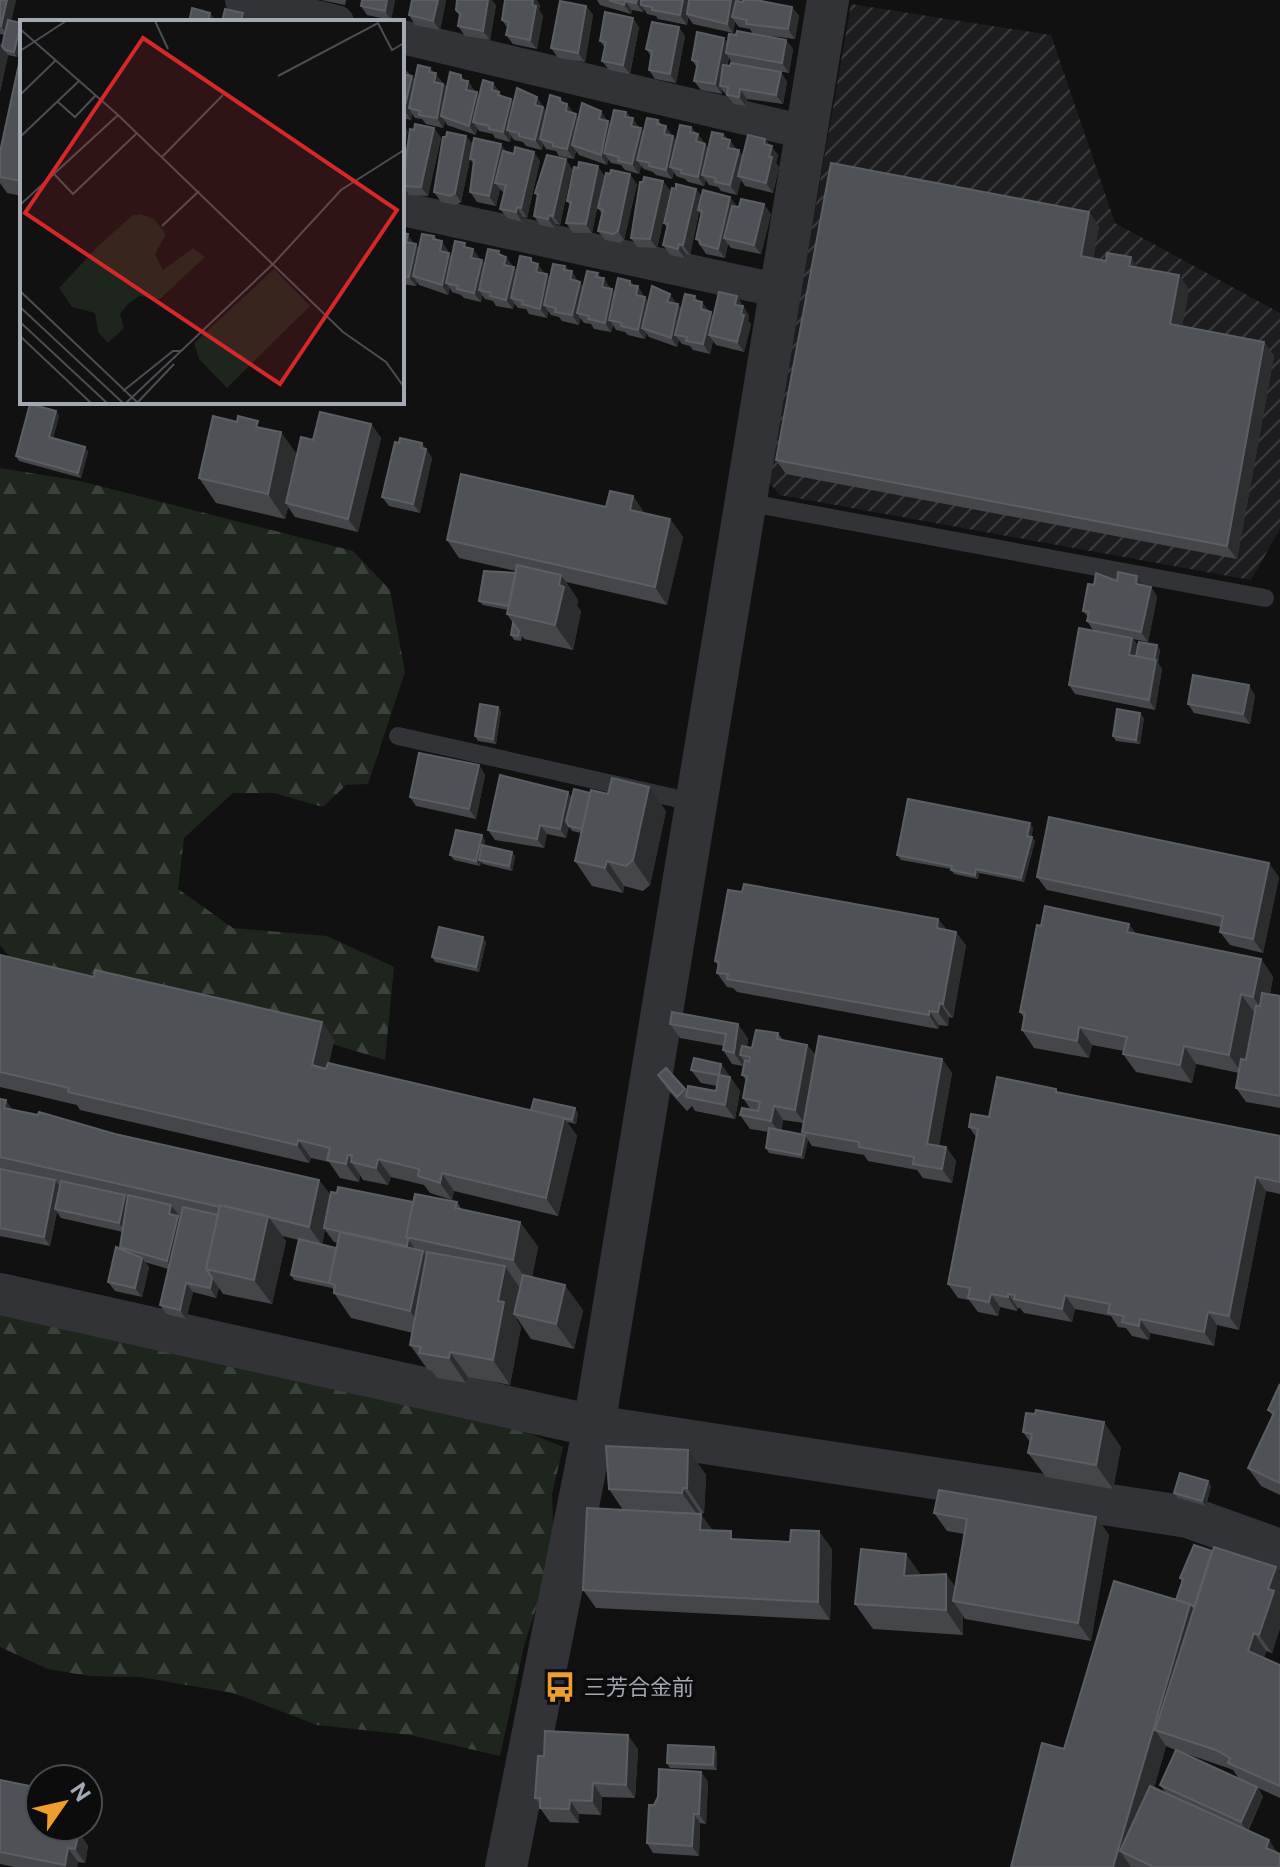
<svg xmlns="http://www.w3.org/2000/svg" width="1280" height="1867" font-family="'Public Sans','Noto Sans JP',sans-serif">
	<defs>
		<pattern id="industrial-furrows" width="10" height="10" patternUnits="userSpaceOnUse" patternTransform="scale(2)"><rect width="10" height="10" fill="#1d1d1f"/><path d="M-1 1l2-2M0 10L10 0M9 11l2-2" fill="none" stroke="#3b3b3d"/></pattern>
		<pattern id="forest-firs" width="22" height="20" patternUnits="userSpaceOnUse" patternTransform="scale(2)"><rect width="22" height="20" fill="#1d251d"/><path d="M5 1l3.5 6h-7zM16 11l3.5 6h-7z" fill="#3b423b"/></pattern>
	</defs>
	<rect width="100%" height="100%" fill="#111112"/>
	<path fill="url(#industrial-furrows)" d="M851 4 1051 35 1115 223 1280 313V529L1251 580 780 495 768 481Z"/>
	<path fill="url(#forest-firs)" d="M0 468 80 481 353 551 390 590 405 672 368 784 346 785 323 807 274 793H233L184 838 178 889 233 928 327 936 394 967 385 1060 120 980 23 974 0 945Z
		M0 1312 497 1420 563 1447 552 1494 554 1552 524 1646 500 1756 410 1735 317 1725 233 1693 140 1677 89 1676 48 1669 0 1647Z"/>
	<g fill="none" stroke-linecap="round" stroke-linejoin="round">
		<path stroke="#323337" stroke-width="18" d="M745 502 1265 598
			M398 736 697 803"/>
		<path stroke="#323337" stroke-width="34" d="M242 0 337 22
			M402 37 809 133
			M402 209 781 291"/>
		<path stroke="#323337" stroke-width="42" d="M0 1294 594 1426 1188 1517 1280 1550
			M506 1867 594 1426 828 0"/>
	</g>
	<path fill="#44464a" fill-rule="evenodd" d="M0 0H16L11 20 22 24V38L17 57 8 55 0 92V44L2 46 4 35 0 34Z
		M321 0H346L345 5Z
		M362 0H395L391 20 367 15 361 6Z
		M446 0 440 30 415 25 409 15Z
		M597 0H735L792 7 799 16 795 39 753 34 750 29 739 27 735 22 733 33 693 24 688 17 687 25 658 19 656 16 647 14 644 9 643 12 632 10 631 14 600 5Z
		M496 5 490 40 465 36 458 26 460 15 456 10Z
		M540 5 539 10 543 16 537 49 513 44 506 35 508 29 502 20Z
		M586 6 593 15 585 62 558 58 551 48Z
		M639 27 630 74 609 70 602 61 605 48 600 41Z
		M685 36 676 83 655 79 649 70 651 56 646 49Z
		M786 40 793 49 789 73 732 63 729 58 727 66 781 72 787 82 783 104 747 99 746 106 734 104 722 90V94L701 90 694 81 697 68 692 60 728 43Z
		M22 50V196L7 193 0 183V152Z
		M402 66 415 80 430 68 447 88 465 81H468L474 92H477L479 95 493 83 502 96 511 99 514 102 543 106 546 112 560 98 578 118 607 120 611 125 626 112 643 132 658 120 676 141 691 127 708 148 723 134 743 156 765 139 778 155 776 163 779 167 773 193 745 186 741 180 737 195 721 191 718 187 709 185 706 180 704 186 688 182 685 179 676 176 674 172 672 179 656 175 653 172 644 169 641 166 639 174 625 170 621 165 611 163 608 159 607 165 579 155 576 151 574 159 559 156 556 151 546 149 543 144 542 150 526 146 523 142 514 140 511 136 510 142 495 138 493 134 479 131 477 128 476 135 447 125 445 121 443 128 426 124 422 119 415 118 412 114 411 120 402 118Z
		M434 128 441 138 428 196 409 195 402 186 414 130Z
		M466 136 473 145 507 152 540 161 527 218 523 217 522 222 507 218 500 209 504 193 500 189 496 206 477 202 470 192 474 164 470 159 461 202 456 205 441 202 434 192 446 137Z
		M572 169 560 225 556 224 555 228 540 225 534 216 538 197 535 193Z
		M610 174 637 184 624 240 620 243 605 240 598 231 602 214 598 208Z
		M604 175 592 233H573L566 223 570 205 567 201Z
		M643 182 670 190 657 248 637 247 631 238Z
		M676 189H696L701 196 737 207 771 214 761 254 731 248 728 244 725 258 706 254 696 239 701 214 699 212 690 255 686 254 685 258 670 255 663 245 667 228 664 223Z
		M1089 212 1099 226 1093 259 1138 268 1189 289 1182 326 1264 342 1274 356 1237 559 786 474 776 460Z
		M402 230 419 249 434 236 448 251V253L451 257 469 248 473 249 479 259 484 264 502 255 517 272 534 263 550 278 565 266 583 287 601 278 615 293 630 281 648 302 676 304 681 308 699 301 714 316 737 296 749 316 748 321 751 324 744 352 716 345 713 341 710 354 693 350 690 346 682 344 679 340 677 347 649 337 646 333 645 339 628 335 625 332 616 330 613 325 611 332 594 329 591 324 584 323 580 318 579 325 562 321 559 317 551 315 548 311 547 318 529 314 526 309 518 308 514 303 513 309 496 306 493 301 485 299 482 295 481 302 464 298 461 295 452 292 450 288 448 295 419 285 417 282 416 286 402 284Z
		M56 411 59 416 53 438 85 447 88 452 81 478 19 461 16 456Z
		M237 422 263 428 297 455 313 440 371 424 381 438 358 532 295 517 288 507 285 519 216 503 199 478Z
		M399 443H422L432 458 420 513 389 506 382 497Z
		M633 496 644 513 670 519 683 537 667 605 566 582 578 600 577 606 581 611 573 650 524 639 522 636 521 641 514 640 511 635 513 623 507 614 508 610 483 605 479 601 516 573V571L459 558 447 540 606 507Z
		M1117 581 1151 587 1157 597 1148 642 1133 639 1138 646 1157 645 1160 650 1158 663 1162 669 1155 710 1075 694 1069 685 1093 630 1087 621 1088 617 1083 611 1094 585Z
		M1255 695 1250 724 1194 713 1188 704Z
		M501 711 496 744 478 741 475 736Z
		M1144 718 1140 744 1116 741 1113 736Z
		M479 765 485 775 476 819 416 806 410 797Z
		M572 798 666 811 650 885 643 891 624 886 623 893 592 886 575 861 581 833 572 831 569 826 566 838 547 834 544 848 495 840 488 830Z
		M1033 828 1031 836 1035 841 1024 882 979 873 978 879 954 874 951 869 901 860 897 855Z
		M485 840 484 846 512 852 515 857 512 871 483 864 481 862 480 866 454 860 450 855Z
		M1037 877H1279L1263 953 1230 945 1220 932 1221 927 1047 890Z
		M938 919 946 929 966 945 953 1018 949 1017 948 1026 939 1025 938 1029 737 992 733 988 727 987 717 973 718 966 715 961Z
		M1136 934 1261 959 1273 977 1270 994 1280 996V1108L1246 1102 1236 1088 1239 1073 1196 1064 1192 1083 1136 1072 1123 1054 1124 1051 1092 1045 1089 1058 1034 1048 1022 1030 1024 1018 1020 1012ZM1254 1012H1255L1246 1060H1245Z
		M486 942 479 972 435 962 432 957Z
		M0 955 94 977 322 1022 334 1040 329 1063 531 1110 578 1113 576 1124 567 1122 577 1136 558 1216 454 1191 452 1200 430 1193 424 1185 391 1177 388 1185 363 1180 360 1175 359 1182 340 1178 329 1162 311 1158 309 1163 80 1110 77 1105 0 1087Z
		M670 1024 748 1038 747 1047 752 1048 778 1033 783 1040 807 1045 816 1056 942 1059 952 1073 939 1146 946 1147 956 1161 952 1183 923 1178 917 1170 868 1161 864 1155 812 1146 808 1140 804 1159 769 1153 766 1148 769 1132 750 1129 740 1115 751 1110 743 1098 746 1080 742 1075 743 1066 732 1064 723 1050 724 1046 680 1038ZM783 1120 804 1123 802 1132 805 1135 781 1131Z
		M721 1064 740 1091 735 1119 695 1111 692 1106 687 1111 667 1089 658 1075 666 1068 687 1091H716L717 1086 701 1083 691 1070Z
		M1059 1093 1280 1136V1194L1266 1191 1239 1330 1217 1325 1214 1346 1150 1333 1149 1340 1132 1336 1126 1328 1118 1327 1111 1316 1075 1309 1072 1322 1024 1313 1020 1308H1018L1017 1311 1000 1307 998 1316 978 1312 969 1300 958 1298 948 1284 976 1137 969 1127 989 1117Z
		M0 1099 12 1110 319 1180 331 1196 413 1202H457L462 1210 520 1222 538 1247 532 1277 583 1310 574 1349 531 1339 517 1318 516 1320 521 1327 510 1385 468 1377 466 1383 437 1378 432 1371 428 1370 410 1345 413 1333 351 1318 334 1293V1291L332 1288 294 1280 291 1275 299 1240 282 1236 286 1241 272 1304 223 1294 219 1288 216 1298 193 1292 186 1319 166 1314 160 1305 168 1269 145 1262 149 1267 142 1297 115 1291 108 1282 123 1250 120 1247 123 1232 61 1218 57 1212 50 1246 0 1236ZM325 1230 334 1242 338 1243 336 1248 322 1244Z
		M1280 1384V1495L1261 1486 1248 1468 1273 1416 1268 1410Z
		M1023 1432 1121 1447 1113 1489 1046 1477 1028 1453 1030 1442Z
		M688 1450 706 1475 704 1513 700 1514 712 1530 737 1540 832 1549 830 1620 596 1608 583 1590 623 1510 609 1489Z
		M1208 1481 1211 1486 1206 1506 1178 1498 1174 1493Z
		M934 1513 1096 1517 1109 1535 1091 1641 965 1619 963 1616V1635L873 1629 855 1604 921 1575 946 1574 955 1587 964 1534 947 1531Z
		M1280 1573V1628L1272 1653 1266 1651 1264 1658 1280 1665V1798L1258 1788 1263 1797 1248 1831 1277 1853 1280 1867H1011L1064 1749 1176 1600 1182 1582 1180 1578ZM1166 1746 1175 1750 1160 1785 1166 1793 1154 1788ZM1178 1751 1228 1768 1233 1770 1239 1779Z
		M714 1747 717 1752V1770L670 1768 667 1763Z
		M638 1749 635 1798 602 1797 601 1815 579 1814V1823L550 1822 540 1808V1805L535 1798 544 1756Z
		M701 1772 708 1782 706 1824 700 1823 699 1856 653 1853 647 1843 654 1805Z
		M0 1780 82 1837 88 1846 85 1863 78 1862 77 1867H14L0 1864Z"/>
	<path fill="#2b2d2f" d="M7 0H16L8 35 1 26Z
		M387 0H395L391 20 385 11Z
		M438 0H446L440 30 433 21Z
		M488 0H492L496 5 490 40 483 31Z
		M533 0H537L540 5 539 10 543 16 537 49 530 40Z
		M637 0H645L641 5 644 9 643 12 636 3Z
		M683 0H691L687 14 688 17 687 25 680 15Z
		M731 0H735L738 4 732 17 735 22 733 33 727 24Z
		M625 1 632 10 631 14 624 5Z
		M586 6 593 15 585 62 578 53Z
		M792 7 799 16 795 39 788 29Z
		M210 13 217 22H208Z
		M243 13 249 22H242Z
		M633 18 639 27 630 74 623 65Z
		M21 23 22 38 17 57 14 52Z
		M679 27 685 36 676 83 670 74Z
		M724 38 731 47 726 53 729 58 723 86H720L722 90V94L715 84Z
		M786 40 793 49 789 73 782 63Z
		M0 44 8 55 0 92Z
		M403 66 409 76 402 74Z
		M430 68 442 83 441 91 429 72Z
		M781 72 787 82 783 104 776 95Z
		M461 75 468 84V81L475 91 473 99 461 80Z
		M412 76 418 85 409 108 412 114 411 120 404 110Z
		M493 83 500 92V94L505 102 492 90Z
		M443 84 450 93 441 116 445 121 443 128 437 118Z
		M740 89 747 99 746 106 739 97Z
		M477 92 483 102 473 122 477 128 476 135 469 126Z
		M537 97 543 106 541 114 535 105Z
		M560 98 567 106V104L574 113 572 121 560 102Z
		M511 99 518 108 507 130 511 136 510 142 503 132Z
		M543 107 550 117 540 139 543 144 542 150 535 140Z
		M601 111 607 120 605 128 599 119Z
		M626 112 632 121 633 118 639 128 638 135 625 117Z
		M576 114 582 123 572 145 576 151 574 159 567 149Z
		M608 121 615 131 604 153 608 159 607 165 601 155Z
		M402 122 408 131 402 160Z
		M666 126 672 135 671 144 664 134Z
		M691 127 697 137 698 134 705 143 703 151 690 132Z
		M434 128 441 138 428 196 421 187Z
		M641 128 647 138 637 160 641 166 639 174 632 164Z
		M723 134 729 143 730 140 737 150 735 157 722 138Z
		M466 136 473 146 461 202 455 193Z
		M673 136 680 146 670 167 674 172 672 179 666 170Z
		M765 139 778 155 776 163 779 167 773 193 766 183 769 157 764 144Z
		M501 144 508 154 495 183 500 189 496 206 489 196Z
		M705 144 712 153 702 175 706 180 704 186 698 177Z
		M739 150 745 160 738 176 741 180 737 195 730 185Z
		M534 152 540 161 527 218 521 208Z
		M566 159 572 169 560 225 553 216Z
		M598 166 604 175 592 233 586 224Z
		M630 174 637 184 624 240 618 231Z
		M663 181 670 190 657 248 650 239Z
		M696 189 702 198 698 210 699 212 690 255 683 245Z
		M730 197 737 206 724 238 728 244 725 258 718 249Z
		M764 204 771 214 761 254 754 245Z
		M517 207 523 217 522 222 516 212Z
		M1089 212 1099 226 1091 270 1081 256Z
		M549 215 556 224 555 228 548 219Z
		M402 230 407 237 408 234 414 244 413 251 402 236Z
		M442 241 448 251 446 260 440 251Z
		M416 244 422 253 413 276 417 282 416 286 409 277Z
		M679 244 686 254 685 258 678 249Z
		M473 249 480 259 478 267 471 258Z
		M499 251 505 260 506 257 513 266 511 274 498 254Z
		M449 253 455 262 446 283 450 288 448 295 442 285Z
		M1131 257 1140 271 1129 266Z
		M531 258 537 267 538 264 544 273 543 281 531 262Z
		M482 260 488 269 479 290 482 295 481 302 474 293Z
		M565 266 571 275 572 271 578 281 577 289 564 270Z
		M514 267 520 276 511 298 514 303 513 309 506 300Z
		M598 273 603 281 604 278 610 288 608 296 596 277Z
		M547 274 554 283 544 305 548 311 547 318 540 309Z
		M1179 275 1189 289 1180 338 1170 324Z
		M630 281 637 290 638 286 644 296 643 304 630 285Z
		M580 282 586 291 577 313 580 318 579 325 572 315Z
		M612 289 619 299 609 320 613 325 611 332 605 323Z
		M670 294 676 303 667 302Z
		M695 296 702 305V302L709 311 707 319 694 300Z
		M737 296 749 316 748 321 751 324 744 352 737 342 735 305Z
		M645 297 652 306 642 328 646 333 645 339 638 330Z
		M678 304 685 313 675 335 679 340 677 347 671 338Z
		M711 312 717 321 709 335 713 341 710 354 703 344Z
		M1264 342 1274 356 1237 559 1227 546Z
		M56 411 59 416 52 442 49 437Z
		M371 424 381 438 358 532 348 519Z
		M281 432 299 457 286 503 288 507 285 519 268 494Z
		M422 443 432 458 420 513 413 504Z
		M85 447 88 452 81 478 78 473Z
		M633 496 645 514 630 510Z
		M670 519 683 537 667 605 655 587Z
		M561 575 578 600 577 606 581 611 573 650 555 625 559 585Z
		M1137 576 1144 585 1136 584Z
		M1151 587 1157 597 1148 642 1141 632Z
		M1132 638 1138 647 1135 664 1129 655Z
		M1157 645 1160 650 1158 663 1162 669 1155 710 1149 700Z
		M1249 685 1255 695 1250 724 1243 714Z
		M498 707 501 711 496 744 493 739Z
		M1140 713 1144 718 1140 744 1136 740Z
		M479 765 485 775 476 819 469 809Z
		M649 787 666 811 650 885 633 860Z
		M568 792 574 801 566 838 560 829Z
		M1030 823 1033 828 1031 841 1027 836Z
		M540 825 547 834 544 848 537 839Z
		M482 835 485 840 481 860H479L481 862 480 866 476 861Z
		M1032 837 1035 841 1024 882 1021 878Z
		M512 852 515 857 512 871 509 866Z
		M607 861 624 886 623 893 605 868Z
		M1269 863 1279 877 1263 953 1253 939Z
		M976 869 979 873 978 879 975 875Z
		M938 919 948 932 937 928Z
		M1129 924 1142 941 1127 932Z
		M956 932 966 945 953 1018 943 1004Z
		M483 937 486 942 479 972 476 967Z
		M1261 959 1273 977 1266 1015 1253 997Z
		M1241 994 1254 1012 1242 1073 1229 1055Z
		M940 1003 949 1017 948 1026 938 1012Z
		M929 1011 939 1025 938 1029 929 1015Z
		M322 1022 334 1040 325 1083 312 1065Z
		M738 1024 748 1038 745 1056 740 1055 744 1061 743 1066 734 1053Z
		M1079 1027 1092 1045 1089 1058 1077 1041Z
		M807 1045 817 1059 805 1124 795 1110Z
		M1184 1046 1196 1064 1192 1083 1180 1065Z
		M942 1059 952 1073 937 1158 927 1144Z
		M721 1064 740 1091 735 1119 725 1105 719 1075Z
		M6 1100 18 1118 4 1108Z
		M774 1106 783 1120 781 1135 771 1121Z
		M575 1108 578 1113 576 1124 572 1120Z
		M564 1118 577 1136 558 1216 546 1198Z
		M805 1135 808 1140 804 1159 801 1155Z
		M298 1140 311 1158 309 1163 297 1145Z
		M946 1147 956 1161 952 1183 942 1169Z
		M348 1155 354 1162H351L360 1175 359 1182 346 1164Z
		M378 1159 391 1177 388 1185 376 1168Z
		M442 1173 454 1191 452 1200 440 1183Z
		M1256 1177 1266 1191 1239 1330 1229 1316Z
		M55 1180 62 1189 55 1209 57 1212 50 1246 44 1237Z
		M319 1180 332 1198 322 1245 309 1227Z
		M125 1195 131 1204 125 1232 119 1223Z
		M171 1205 178 1214 176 1223 169 1214Z
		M178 1216 184 1225 173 1270 167 1261Z
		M268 1216 286 1241 272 1304 254 1280Z
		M520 1222 538 1247 530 1285 513 1260Z
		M408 1239 418 1253 416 1259 407 1246Z
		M423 1251 440 1276 427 1336 410 1311Z
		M142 1258 149 1267 142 1297 135 1288Z
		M505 1266 522 1291 514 1314 521 1327 510 1385 493 1360 498 1301Z
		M212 1278 219 1288 216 1298 210 1288Z
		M186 1283 193 1292 186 1319 180 1310Z
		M565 1285 583 1310 574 1349 556 1324Z
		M991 1294 1000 1307 998 1316 989 1302Z
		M1008 1294 1018 1308 1017 1311 1008 1297Z
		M1065 1295 1075 1309 1072 1322 1062 1309Z
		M1208 1312 1217 1325 1214 1346 1204 1332Z
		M1140 1319 1150 1333 1149 1340 1139 1326Z
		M450 1352 468 1377 466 1383 449 1358Z
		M1104 1422 1121 1447 1113 1489 1096 1465Z
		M688 1450 706 1475 704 1513 687 1488Z
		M1208 1481 1211 1486 1206 1506 1202 1501Z
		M683 1488 700 1513V1518L682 1493Z
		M701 1514 714 1532 700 1530Z
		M1096 1517 1109 1535 1091 1641 1078 1623Z
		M819 1531 832 1549 830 1620 818 1602Z
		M906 1554 924 1579 904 1576Z
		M1276 1567 1280 1573V1628L1272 1653 1259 1635 1268 1589Z
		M946 1574 963 1599 953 1601 963 1616V1635L946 1610Z
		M1190 1604 1203 1622 1155 1730 1166 1746 1134 1858 1120 1851 1131 1867H1113Z
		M1254 1633 1266 1651 1261 1669 1248 1651Z
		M628 1735 638 1749 635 1798 626 1785Z
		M714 1747 717 1752V1770L713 1765Z
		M701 1772 708 1782 706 1824 699 1814Z
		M593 1783 602 1797 601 1815 592 1801Z
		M1257 1787 1263 1797 1247 1831 1241 1822Z
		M570 1800 579 1814V1823L569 1809Z
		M694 1814 700 1823 699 1856 692 1846Z
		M72 1827H84L82 1837 88 1846 85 1863 75 1849 71 1830Z
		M1269 1840 1280 1856 1266 1848Z
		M68 1848 78 1862 77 1867H66L65 1865Z"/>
	<path fill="#4e5155" stroke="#5b5f64" stroke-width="2" d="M0 0H7L1 26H0Z
		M362 0H387L385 11 361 6Z
		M412 0H438L433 21 409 15Z
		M457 0H488L483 31 458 26 460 14 456 10Z
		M505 0H533L532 5 536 6 530 40 506 35 509 22 502 20Z
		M609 0H637L636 3 625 1 624 5Z
		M641 0H683L680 15 652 10V7L641 5Z
		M689 0H731L727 24 687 14Z
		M743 0H756L792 7 788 29 746 24 747 20 732 17 736 1 743 2Z
		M560 1 586 6 578 53 551 48Z
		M192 8 210 13 208 22H189Z
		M225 9 243 13 241 21 245 22H222Z
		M605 12 633 18 623 65 602 61 606 42 600 41Z
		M8 20 21 23 14 52 5 50 2 46Z
		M652 22 679 27 670 74 649 70 652 51 646 49Z
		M737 31 786 40 782 63 726 53 729 34 736 35Z
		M697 32 724 38 715 84 694 81 698 62 692 60Z
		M22 50V181L0 177V152Z
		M731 63 781 72 776 95 740 89 739 97 727 95 728 87 720 86 723 65 730 66Z
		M418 65 430 68 429 72 436 73 434 82 443 84 437 118 419 115 420 111 409 108Z
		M450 72 461 75V80L468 81 466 90 477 92 469 126 441 116Z
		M402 74 412 76 404 110H402Z
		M483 80 493 83 492 90 499 92 498 95 511 99 503 132 489 129V126L473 122Z
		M517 88 537 97 535 105 543 107 535 140 519 136V133L507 130Z
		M550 95 560 98V102L567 104 566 111 576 114 567 149 553 146V143L540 139Z
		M582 103 601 111 599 119 608 121 601 155 572 145Z
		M614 110 626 112 625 117 633 118 631 126 641 128 632 164 618 161 619 157 604 153Z
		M647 118 658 120 657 124 666 126 664 134 673 136 666 170 649 166 650 163 637 160Z
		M415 124 434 128 421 187 402 186 410 129 414 130Z
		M680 125 691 127 690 132 698 134 696 141 705 144 698 177 681 173 682 170 670 167Z
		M447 132 466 136 455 193 450 196 434 192 443 137H446Z
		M712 132 723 134 722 138 730 140 728 148 739 150 730 185 715 182 716 178 702 175Z
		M748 135 765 139 764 144 772 146 769 157H772L766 183 738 176Z
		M474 138 501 144 489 196 470 192 474 160 470 159Z
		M515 147 534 152 521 208 517 207 516 212 500 209 506 185 495 183 503 151 514 154Z
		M547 155 566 159 553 216 549 215 548 219 534 216 538 194 535 193Z
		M579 162 598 166 586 224 566 223 571 202 567 201 574 167 578 168Z
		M831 163 1089 212 1081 256 1106 261 1107 253 1131 257 1129 266 1179 275 1170 324 1264 342 1227 546 776 460Z
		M611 170 630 174 618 231 613 234 598 231 603 210 598 208 606 173 610 174Z
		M644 177 663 181 650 239 631 238 640 182H643Z
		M676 184 696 189 683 245 679 244 678 249 663 245 668 224 664 223 672 188 676 189Z
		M703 190 730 197 718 249 700 244V240L696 239 702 211 698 210Z
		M741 199 764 204 754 245 724 238 732 206 739 207Z
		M402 233 408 234 406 242 416 244 409 277 402 276Z
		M422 234 434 236 433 239 442 241 440 251 449 253 442 285 413 276Z
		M455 241 465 243 464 247 473 249 471 258 482 260 474 293 457 289 458 286 446 283Z
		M488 249 499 251 498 254 506 257 504 265 514 267 506 300 490 296 491 293 479 290Z
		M520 256 531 258V262L538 264 536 272 547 274 540 309 522 304 523 301 511 298Z
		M553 264 565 266 564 270 572 271 570 279 580 282 572 315 555 312 556 308 544 305Z
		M587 271 598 273 596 277 604 278 602 287 612 289 605 323 588 319 589 316 577 313Z
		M618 278 630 281V285L638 286 636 295 645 297 638 330 621 326 622 323 609 320Z
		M652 286 670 294 667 302 678 304 671 338 642 328Z
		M719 292 737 296 735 305 743 306 741 314 744 315 737 342 709 335Z
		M685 294 695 296 694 300 702 302 701 309 711 312 703 344 686 341 687 337 675 335Z
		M30 404 56 411 49 437 85 447 78 473 16 456Z
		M320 412 371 424 348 519 286 503 301 437 313 440Z
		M213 416 237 422 238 416 258 421 256 427 281 432 268 494 199 478Z
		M400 438 422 443 421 448 426 449 413 504 382 497 395 442 399 443Z
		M461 474 606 507 610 491 633 496 630 510 670 519 655 587 447 540Z
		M517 565 561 575 559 585 564 587 555 625 507 614Z
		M484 571 516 573 509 606 479 601Z
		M1118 572 1137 576 1136 584 1151 587 1141 632 1087 621 1089 612 1083 611 1088 584 1094 585 1096 573 1117 581Z
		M513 623 519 631 518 636 511 635Z
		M1079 628 1132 638 1129 655 1156 660 1149 700 1069 685Z
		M1139 642 1157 645 1154 660 1136 656Z
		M1193 675 1249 685 1243 714 1188 704Z
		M480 704 498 707 493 739 475 736Z
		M1117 709 1140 713 1136 740 1113 736Z
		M419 753 479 765 469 809 410 797Z
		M500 775 568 792 560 829 540 825 537 839 488 830Z
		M612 778 649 787 633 860 626 866 607 861 605 868 575 861 591 790 608 794Z
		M574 789 590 793 582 829 569 826 566 821Z
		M908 799 1030 823 1027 836 1032 837 1021 878 976 869 975 875 951 870 952 866 897 855Z
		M1049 817 1269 863 1253 939 1220 932 1223 916 1037 877Z
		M456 830 482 835 476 861 450 855Z
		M482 845 512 852 509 866 479 860Z
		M744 884 938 919 937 928 956 932 943 1004 940 1003 938 1012 929 1011V1015L727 979 728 974 717 973 719 962 715 961 728 890 742 892Z
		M1045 906 1129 924 1127 932 1261 959 1253 997 1241 994 1229 1055 1184 1046 1180 1065 1123 1054 1127 1037 1079 1027 1077 1041 1022 1030 1025 1013 1020 1012 1037 925 1041 926Z
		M439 927 483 937 476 967 432 957Z
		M0 955 94 977 95 970 322 1022 312 1065 326 1069 328 1063 564 1118 546 1198 442 1173 440 1183 418 1176 419 1169 378 1159 376 1168 351 1162 352 1155H348L346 1164 327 1160 330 1148 298 1140 297 1145 68 1092 69 1088 0 1072Z
		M1262 993 1280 996V1096L1236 1088 1241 1059 1246 1060 1256 1006H1260Z
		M672 1012 738 1024 734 1053 723 1050 726 1034 670 1024Z
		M756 1030 778 1033 777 1039 807 1045 795 1110 774 1106 771 1121 740 1115 742 1108 758 1111 760 1102 743 1098 747 1076 742 1075 745 1060 749 1062 750 1057 740 1055 742 1046 752 1048Z
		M819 1036 942 1059 927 1144 946 1147 942 1169 913 1164 914 1157 859 1147V1142L802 1132Z
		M694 1058 721 1064 719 1075 691 1070Z
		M666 1068 685 1089 677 1097 658 1075Z
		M719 1075 730 1077 725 1105 686 1097 688 1086 716 1091Z
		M997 1077 1056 1089V1092L1280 1136V1182L1256 1177 1229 1316 1208 1312 1204 1332 1140 1319 1139 1326 1122 1322 1124 1316 1108 1313 1110 1304 1065 1295 1062 1309 1014 1299 1015 1295 1008 1294V1297L991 1294 989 1302 968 1298 970 1288 948 1284 978 1129 969 1127 971 1114 989 1117Z
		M0 1099 6 1100 4 1108 38 1115 39 1112 115 1134 319 1180 309 1227 220 1205V1207L0 1157Z
		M534 1099 575 1108 572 1120 531 1110Z
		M769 1128 805 1135 801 1155 766 1148Z
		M0 1169 55 1180 44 1237 0 1228Z
		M61 1181 125 1195 119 1223 55 1209Z
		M338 1187 413 1202 406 1237 408 1239 407 1246 324 1228 331 1192 337 1193Z
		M415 1194 457 1202 455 1208 520 1222 513 1260 406 1237Z
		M128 1195 171 1205 169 1214 178 1216 167 1261 120 1247Z
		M220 1205 268 1216 254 1280 206 1269Z
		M183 1207 218 1215 206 1269 212 1278 210 1288 186 1283 180 1310 160 1305Z
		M340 1232 423 1251 410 1311 334 1293 335 1285 329 1283Z
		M299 1239 336 1248 329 1283 291 1275Z
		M116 1247 142 1258 135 1288 108 1282Z
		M427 1252 505 1266 498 1301 504 1302 493 1360 450 1352 449 1358 419 1353 421 1347 410 1345Z
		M523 1275 565 1285 556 1324 514 1314Z
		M1280 1384V1483L1248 1468 1274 1413 1268 1410Z
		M1036 1410 1104 1422 1096 1465 1028 1453 1032 1434 1023 1432 1026 1413 1035 1414Z
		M606 1446 688 1450 687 1488H683L682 1493 609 1489Z
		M1180 1473 1208 1481 1202 1501 1174 1493Z
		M939 1490 1096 1517 1078 1623 953 1601 967 1519 934 1513Z
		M587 1508 701 1514 700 1530 731 1531V1539L790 1542 791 1530 819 1531 818 1602 583 1590Z
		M1194 1545 1212 1551 1194 1607 1190 1604 1176 1600 1183 1579 1180 1578Z
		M1214 1547 1276 1567 1268 1589 1274 1591 1259 1635 1254 1633 1248 1651 1280 1665V1786L1228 1763 1230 1758 1216 1750 1155 1730Z
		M861 1549 906 1554 904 1576 946 1574V1610L855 1604Z
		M1114 1581 1190 1604 1113 1867H1011L1042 1743 1064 1749Z
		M545 1731 628 1735 626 1785 593 1783 592 1801 570 1800 569 1809 540 1808V1798H535L538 1756H544Z
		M668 1745 714 1747 713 1765 667 1763Z
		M1176 1750 1257 1787 1241 1822 1160 1785Z
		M659 1769 701 1772 699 1814H694L692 1846 647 1843 649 1805H654L658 1797Z
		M0 1780 40 1788V1827H72L71 1830 79 1832 75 1849 68 1848 65 1865 0 1852Z
		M1150 1786 1269 1840 1266 1848 1280 1854V1867H1154L1120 1851Z"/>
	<defs>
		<symbol id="bus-bare" viewBox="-9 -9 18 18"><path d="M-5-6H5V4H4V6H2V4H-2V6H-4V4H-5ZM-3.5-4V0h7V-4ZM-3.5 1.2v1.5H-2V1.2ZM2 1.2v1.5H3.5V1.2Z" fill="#ee9e2d" stroke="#0c0c0d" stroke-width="2.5" paint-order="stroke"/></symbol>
	</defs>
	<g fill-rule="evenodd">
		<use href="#bus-bare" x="538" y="1665" width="44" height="44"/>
	</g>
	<g text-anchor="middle" stroke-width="8" stroke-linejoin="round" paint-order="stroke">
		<g font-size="22" fill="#a2a9b3" stroke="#0c0c0d" text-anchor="start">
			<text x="584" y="1695">三芳合金前</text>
		</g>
	</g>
	<g transform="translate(20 20)">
		<rect width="384" height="384" fill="#111112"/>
		<path d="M121 194 134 199 146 214 135 234 143 250 173 228 185 237 140 279 119 276 108 284 100 294 104 308 88 323 78 312 75 293 52 287 39 268 78 226 113 195ZM254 249 290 286 207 368 179 339 174 323Z" fill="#1d251d"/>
		<path fill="none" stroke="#4b4e52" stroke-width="2" d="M135 1 148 29M0 9 98 95 323 312 366 342 384 367M0 31 46 1M258 56 358 3 372 30 384 23M0 75 36 40M38 82 55 97 76 75M0 117 60 60M142 137 203 75M34 154 53 174 117 113M0 185 98 95M142 206 179 171M0 271 118 383M0 287 103 383M0 302 87 383M0 316 71 383M103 371 153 331H161M106 383 254 243 321 170 384 130M117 383 154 344"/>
		<path fill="#d62828" fill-opacity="0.15" stroke="#d62828" stroke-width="4" d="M123 18 377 190 260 364 5 193Z"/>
		<rect width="384" height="384" fill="none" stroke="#a2a9b3" stroke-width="4"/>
	</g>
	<g transform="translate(64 1803) rotate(56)"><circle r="38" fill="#0c0c0d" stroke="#484b4f" stroke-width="2"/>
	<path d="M0-6L14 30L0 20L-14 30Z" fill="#ee9e2d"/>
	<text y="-12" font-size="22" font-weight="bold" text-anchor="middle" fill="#a2a9b3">N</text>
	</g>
</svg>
